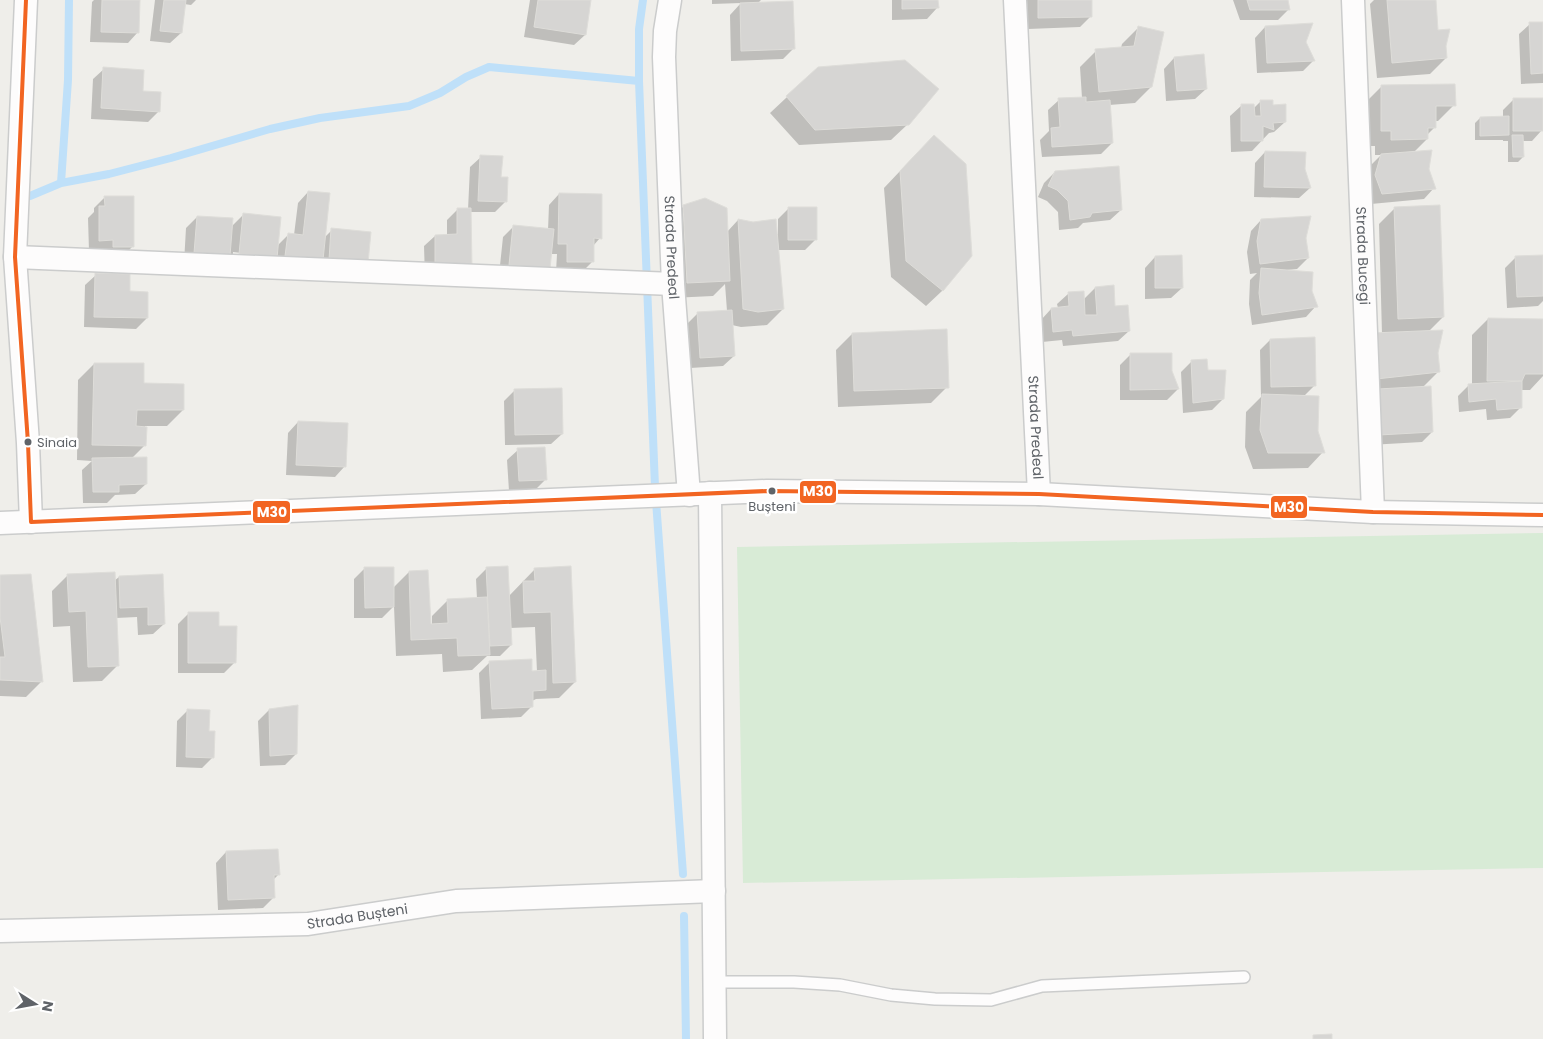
<svg xmlns="http://www.w3.org/2000/svg" width="1543" height="1039" font-family="Poppins,sans-serif">
	<rect width="100%" height="100%" fill="#efeeea"/>
	<path fill="#d8ebd6" d="M1543 533V868L743 883 737 547Z"/>
	<path fill="#0003" fill-rule="evenodd" d="M94 0H139L138 32 128 43 90 42 92 2Z
		M155 0H196L191 5 184 4 181 33 170 43 150 41Z
		M530 0H590L585 35 574 45 524 37Z
		M712 0H761L758 3 793 49 783 59 731 61 730 15 741 3 712 4Z
		M892 0H937V8L927 19 892 20Z
		M1027 0H1090L1091 16 1080 27 1028 29Z
		M1233 0H1286L1289 9 1278 20H1240Z
		M1374 0H1434L1437 32 1445 45 1446 58 1430 74 1377 78 1370 4Z
		M1543 23V83L1521 84 1519 34 1530 24Z
		M1265 27 1304 42 1314 60 1303 71 1257 73 1255 38Z
		M1138 28 1151 87 1135 103 1109 105 1112 143 1101 154 1042 157 1040 140 1049 131 1048 110 1059 100 1082 98 1080 67 1096 51 1121 48 1122 44Z
		M1174 58 1206 89 1195 99 1166 101 1164 69Z
		M818 68 908 124 891 140 799 145 770 113Z
		M104 69 142 93 159 111 148 122 91 119 93 79Z
		M1382 86 1454 105 1438 121H1435V127L1427 135V139L1413 153 1434 188 1424 199 1371 204 1370 166 1381 155H1375V146H1366V102Z
		M1514 99 1542 130 1532 141H1522L1523 157 1518 162H1508V141H1503V140H1475V123L1480 118H1503V110Z
		M1261 101 1272 106 1285 122 1274 132 1269 133 1252 151 1231 152 1230 116 1241 106 1253 109Z
		M918 152 971 256 942 291 926 306 891 277 884 188Z
		M1265 152 1310 188 1299 198 1254 197 1255 163Z
		M481 157 500 178 505 202 495 212H470V267L425 278 424 246 435 236H447V220L457 210H468L470 167Z
		M1055 172 1121 210 1110 220 1083 223 1078 228 1059 230 1058 212 1047 201 1038 197 1044 183Z
		M308 192 324 238 332 230 367 263H184L186 228 197 217 232 226 244 214 277 246 288 235H294L298 203ZM233 252 268 256V258L233 255Z
		M559 194 600 238 593 246 592 262 582 272H556L557 254H550L549 268 499 275 503 237 513 227 548 230 549 205Z
		M105 197 133 246 122 257 89 251 88 218 94 212V208Z
		M684 206 727 232 738 220 776 234H778V219L788 209 816 239 805 250H777L783 309 767 325 741 327 732 325 734 356 723 366 690 368 687 324 698 313 727 311 725 284 713 296 671 298 668 222Z
		M1395 208 1443 317 1428 332 1437 353 1438 372 1422 388 1432 432 1422 442 1369 445 1382 334 1379 224Z
		M1261 220 1305 238 1308 258 1297 269 1287 270 1310 291 1316 306 1306 317 1252 325 1249 304 1250 280 1257 273 1250 274 1247 252 1251 231Z
		M1543 256V301L1538 306 1507 308 1505 268 1515 258Z
		M1155 257 1182 288 1171 298 1145 299V268Z
		M96 275 128 293 147 318 136 329 84 327 85 285Z
		M1095 288 1114 308 1129 331 1118 341 1063 346 1062 340 1042 342 1041 320 1051 309 1058 308 1057 304 1068 294 1083 292V300Z
		M1488 319 1543 320V376L1530 390H1521V407L1510 418 1487 420 1486 409 1459 412 1458 396 1468 386 1472 385V335Z
		M852 334 947 387 931 403 838 407 836 350Z
		M1270 340 1315 385 1303 397 1323 452 1308 468 1253 469 1245 447 1246 412 1261 397 1260 350Z
		M1131 354 1171 371 1178 389 1167 400H1120V365Z
		M1192 361 1207 372 1223 399 1212 410 1183 413 1181 372Z
		M94 364 143 385 183 410 167 426H145V445L131 459 146 484 135 494 115 495 107 503H83L82 470 92 461 77 460 78 380Z
		M515 390 562 434 551 444 505 445 504 401Z
		M298 422 345 466 335 477 286 475 288 433Z
		M518 450 545 480 535 490 509 491 507 460Z
		M365 568 392 589 409 572 429 625H432V616L448 600 477 599 476 579 487 568 508 597 535 569 570 568 575 682 559 698 536 699 532 701V706L521 717 481 719 479 673 490 662 531 672H537L535 627 510 628 511 645 500 656H487L472 670 443 672 442 654 396 656 394 606 382 618H354V579Z
		M68 575 114 581 119 577 162 575 164 624 153 634 138 635 137 617 116 618 118 665 102 681 73 682 70 626 53 627 52 591Z
		M0 576 42 681 26 697 0 696Z
		M189 613 217 627 235 662 224 673H178V624Z
		M188 710 208 732 213 757 202 768 176 767 177 721Z
		M269 710 296 754 285 765 260 766 258 721Z
		M226 852 278 875 273 880 274 897 263 908 218 910 216 863Z"/>
	<g fill="none" stroke-linecap="round" stroke-linejoin="round">
		<path stroke="#bfe0f9" stroke-width="8" d="M639 81 655 487 683 874
			M61 183 68 80 69 0
			M30 196 61 183 109 174 171 158 270 129 320 118 409 106 440 93 466 77 489 67 639 81V29L643 0
			M684 916 686 1039"/>
	</g>
	<path fill="#d6d5d3" stroke="#deddd9" d="M102 0H140L139 33 101 32Z
		M164 0H186L182 33 160 31Z
		M538 0H591L586 35 534 27Z
		M902 0H938L939 8 902 9Z
		M1038 0H1092V17L1038 18Z
		M1247 0H1288L1290 10H1250Z
		M1387 0H1436L1438 30 1450 29 1446 46 1447 58 1392 63Z
		M793 1 795 49 741 51 740 3Z
		M1529 22H1543V73L1531 74Z
		M1313 23 1306 42 1315 61 1267 63 1265 26Z
		M1138 26 1164 32 1152 87 1099 92 1095 49 1134 46Z
		M1204 54 1207 89 1177 91 1174 57Z
		M905 60 939 89 909 125 815 130 786 96 818 67Z
		M103 67 144 70 143 91 161 92 160 112 101 108Z
		M1455 84 1456 106H1436V128H1428V139L1391 140V131H1381V85Z
		M1086 97V102L1110 100 1113 143 1052 147 1051 128 1060 127 1058 98Z
		M1513 98H1543V131H1513Z
		M1260 100H1273V105L1286 104V122L1273 123 1274 130 1263 126V141H1241V104H1254L1255 116H1261Z
		M1509 116V135L1480 136V117Z
		M934 135 966 164 972 256 943 291 906 261 900 171Z
		M1512 135H1523L1524 157H1513Z
		M1432 150 1429 169 1436 189 1382 194 1375 175 1381 154Z
		M1265 151 1306 152 1305 169 1311 188 1264 187Z
		M480 155 503 156 501 177H508L507 202 478 201Z
		M1119 166 1122 210 1092 213 1090 217 1070 220 1068 201 1057 190 1048 186 1055 171Z
		M308 191 330 193 323 260 285 256 288 233 303 235Z
		M559 193 602 194V239L594 238V262H567V244H558Z
		M104 196H134V247H113V240L99 241V206H105Z
		M705 198 727 208 730 281 687 283 683 205Z
		M1440 205 1444 317 1398 319 1394 207Z
		M788 207H817V240H788Z
		M457 208H471L472 267 435 268V235L457 234Z
		M243 213 281 217 277 258 239 254Z
		M197 216 233 218 230 256 194 253Z
		M1311 216 1306 238 1309 258 1260 264 1257 241 1261 219Z
		M738 219 753 222 776 219 784 309 758 312 743 309Z
		M513 225 554 229 550 269 509 265Z
		M331 228 371 232 368 263 329 260Z
		M1182 255 1183 288H1155V256Z
		M1543 255V296L1517 297 1515 256Z
		M1261 268 1313 272 1312 291 1318 307 1262 315 1259 293Z
		M95 273 130 274V291L148 292V318L94 317Z
		M1114 285 1115 306 1128 305 1130 331 1073 336 1072 330 1053 332 1051 308 1069 306 1068 292 1084 291 1085 315H1097L1095 287Z
		M732 310 735 356 700 358 697 312Z
		M1488 318 1543 319V374H1525L1522 381H1487Z
		M947 329 949 388 854 391 852 333Z
		M1443 330 1438 353 1440 372 1376 379 1372 333Z
		M1315 337 1316 386 1271 387 1270 339Z
		M1130 353H1172V371L1179 389 1130 390Z
		M1207 359 1208 370H1226L1224 399 1193 403 1191 360Z
		M94 363H144V383L184 384V410H137L136 426 147 427 146 446 92 445Z
		M1522 381V408L1497 410 1496 399 1469 402 1468 384Z
		M1431 386 1433 432 1379 435 1378 389Z
		M562 388 563 434 515 435 514 389Z
		M1262 394 1319 396 1318 431 1325 453H1268L1260 430Z
		M298 421 348 423 346 467 296 465Z
		M545 447 547 480 519 481 517 448Z
		M147 457V484L119 485V492H93L92 458Z
		M508 566 512 645 490 646 486 567Z
		M571 566 576 682 553 683 551 612 524 613 523 581H535L534 568Z
		M364 567H394V607L365 608Z
		M428 570 431 624 448 623 447 599 487 597 490 655 458 656 457 638 411 640 409 571Z
		M115 572 119 666 88 667 86 611 69 612 67 574Z
		M31 574 43 682 0 680V657H5L0 617V575Z
		M163 574 165 624 148 625V607L120 608 119 576Z
		M188 612H219V626H237L236 663H188Z
		M532 659V671L546 670V690L533 691V707L492 709 489 661Z
		M298 705 297 754 270 756 269 709Z
		M187 709 210 710 209 731H215L214 758 186 757Z
		M278 849 280 875H274L275 898 228 900 226 851Z
		M1332 1034V1039H1313V1035Z"/>
	<g fill="none" stroke-linecap="round" stroke-linejoin="round">
		<defs>
			<path id="service" d="M714 982H794L840 985 891 995 935 999 991 1000 1042 986 1244 977"/>
			<g id="minor">
				<path d="M26 0 15 257 28 443 31 522"/>
				<path id="s1" d="M670 0 665 31 664 57 673 284 689 495"/>
				<path id="s2" d="M1015 0 1039 494"/>
				<path id="s3" d="M1353 0 1373 512"/>
				<path d="M15 257 673 284"/>
				<path d="M710 493 715 1039"/>
				<path d="M0 523 767 491 1039 494 1373 512 1543 515"/>
				<path id="s4" d="M0 931 308 924 456 901 714 891"/>
			</g>
		</defs>
		<use href="#service" stroke="#cbcccc" stroke-width="14"/>
		<use href="#minor" stroke="#cbcccc" stroke-width="25"/>
		<use href="#service" stroke="#fdfcfc" stroke-width="11"/>
		<use href="#minor" stroke="#fdfcfc" stroke-width="22"/>
		<defs>
			<path id="bus-1" d="M26 0 15 257 28 443 31 522 767 491 1039 494 1373 512 1543 515"/>
		</defs>
		<use href="#bus-1" stroke="#fff" stroke-width="8"/>
		<use href="#bus-1" stroke="#f26522" stroke-width="4"/>
	</g>
	<g fill="#5f6368" stroke="#fff" stroke-width="2">
		<circle cx="28" cy="442" r="4.5"/>
		<circle cx="772" cy="491" r="4.5"/>
	</g>
	<g text-anchor="middle" stroke-width="5" stroke-linejoin="round" paint-order="stroke">
		<g font-size="13" fill="#5f6368" stroke="#fff" text-anchor="start">
			<text x="37" y="447">Sinaia</text>
			<text x="772" y="511" text-anchor="middle">Bușteni</text>
		</g>
		<g font-size="14" fill="#5f6368" stroke="#fff">
			<text dy="5" stroke="none"><textPath href="#s1" startOffset="248">Strada Predeal</textPath></text>
			<text dy="5" stroke="none"><textPath href="#s3" startOffset="256">Strada Bucegi</textPath></text>
			<text dy="5" stroke="none"><textPath href="#s2" startOffset="428">Strada Predeal</textPath></text>
			<text dy="5" stroke="none"><textPath href="#s4" startOffset="358">Strada Bușteni</textPath></text>
		</g>
	</g>
	<g stroke="#fff" stroke-width="2">
		<rect x="799" y="480" width="38" height="24" rx="5" fill="#f26522"/>
		<rect x="1270" y="495" width="38" height="24" rx="5" fill="#f26522"/>
		<rect x="252" y="500" width="39" height="24" rx="5" fill="#f26522"/>
	</g>
	<g font-size="14" text-anchor="middle" font-weight="bold" fill="#fff">
		<text x="818" y="496">M30</text>
		<text x="1289" y="512">M30</text>
		<text x="272" y="517">M30</text>
	</g>
	<g transform="translate(35 1004) rotate(101)" stroke="#ffffff" stroke-width="4" paint-order="stroke">
	<path d="M0-4L9 19L0 12L-9 19Z" fill="#5f6368"/>
	<text y="-8" font-size="14" font-weight="bold" text-anchor="middle" fill="#5f6368">N</text>
	</g>
</svg>
